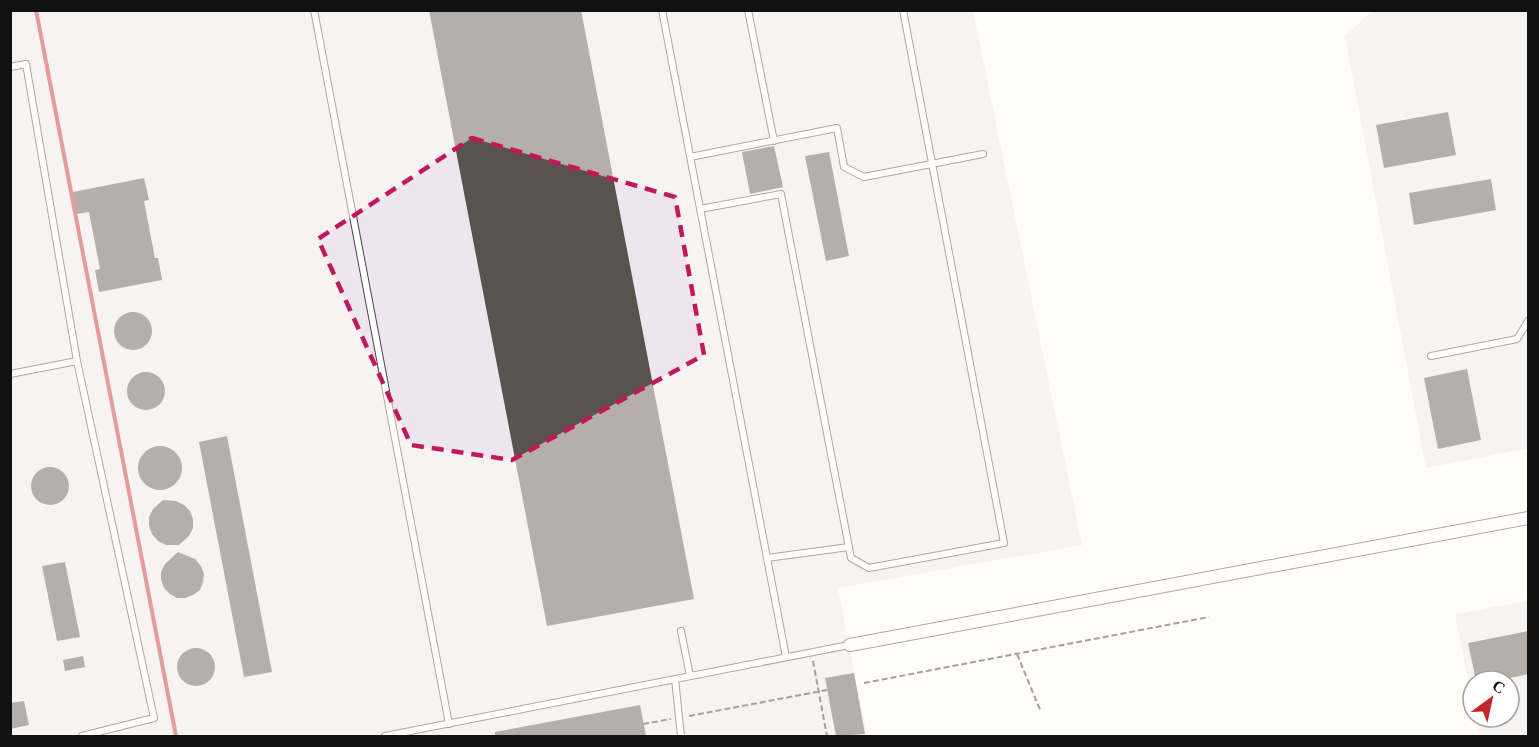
<svg xmlns="http://www.w3.org/2000/svg" width="1539" height="747" font-family="Georgia,serif">
	<rect width="100%" height="100%" fill="#fffdf5"/>
	<path fill="#eee6ef" d="M19 10 973 11 1082 545 838 588 867 736H11L10 12Z
		M1372 11H1528V448L1426 468 1345 36Z
		M1528 601V736H1479L1475 717H1509V681H1473V705L1455 614Z"/>
	<path fill="#5a524d" d="M429 10H581L694 599 547 626Z
		M1448 112 1456 155 1384 168 1376 125Z
		M774 146 783 187 750 194 742 152Z
		M829 152 849 256 826 261 805 156Z
		M144 178 149 200 144 201 155 258H158L162 280 99 292 95 270 100 269 89 212 77 214 73 192Z
		M1491 179 1496 210 1414 225 1409 193Z
		M114 331a19 19 0 1 1 38 0a19 19 0 1 1-38 0Z
		M1467 369 1481 440 1438 449 1424 378Z
		M127 391a19 19 0 1 1 38 0a19 19 0 1 1-38 0Z
		M227 436 272 672 244 677 199 442Z
		M138 468a22 22 0 1 1 44 0a22 22 0 1 1-44 0Z
		M31 486a19 19 0 1 1 38 0a19 19 0 1 1-38 0Z
		M163 500 176 501 184 505 190 511 193 519V528L189 536 179 545H166L158 541 152 534 149 526V517L153 509Z
		M178 552 195 559 201 566 204 574 203 582 200 590 193 595 185 598H177L170 594 164 588 161 580V572L165 564Z
		M65 562 80 637 57 641 42 566Z
		M1528 631V674L1497 681H1476L1468 643Z
		M177 667a19 19 0 1 1 38 0a19 19 0 1 1-38 0Z
		M83 656 85 667 65 671 63 660Z
		M854 673 865 734 836 736 825 678Z
		M24 701 29 725 10 729V703Z
		M640 705 646 736H495V732Z"/>
	<g fill="none" stroke-linecap="round" stroke-linejoin="round">
		<defs>
			<path id="service" d="M314 10 449 724
				M662 10 786 657
				M748 10 774 141
				M10 67 26 64 77 361 10 374
				M690 157 837 128 844 167 864 177 983 154
				M700 209 781 194 851 558 869 568 1004 543 903 10
				M1431 356 1517 339 1528 321
				M77 361 154 718 82 736
				M767 558 849 547
				M681 631 690 676
				M675 679 681 736
				M385 736 849 645"/>
			<path id="minor" d="M850 645 1528 518"/>
		</defs>
		<use href="#service" stroke="#444" stroke-width="8"/>
		<use href="#minor" stroke="#444" stroke-width="14"/>
		<path stroke="#333" stroke-width="2" stroke-dasharray="6 3" stroke-linecap="butt" d="M1017 654 1041 712
			M813 661 827 736
			M864 683 1209 617
			M689 716 827 690
			M643 724 671 719"/>
		<use href="#service" stroke="#fff" stroke-width="6"/>
		<use href="#minor" stroke="#fff" stroke-width="12"/>
		<path stroke="#c4262e" stroke-width="4" d="M36 10 176 736"/>
	</g>
	<path d="M0 0H1539V747H0ZM472 138 675 197 704 355 512 460 411 445 318 239Z" fill="#fffdf5" fill-opacity=".55" fill-rule="evenodd"/>
	<path fill="none" stroke="#c2185b" stroke-width="4.5" stroke-dasharray="12 8" stroke-linejoin="round" d="M472 138 675 197 704 355 512 460 411 445 318 239Z"/>
	<rect width="1539" height="747" fill="none" stroke="#111111" stroke-width="24"/>
	<g transform="translate(1491 699) rotate(33)"><circle r="28" fill="#ffffff" stroke="#a0a0a0" stroke-width="1.5"/>
	<path d="M0-4.5L10 22L0 15L-10 22Z" fill="#c4262e"/>
	<text y="-9" font-size="16" font-weight="bold" text-anchor="middle" fill="#111111">С</text>
	</g>
</svg>
